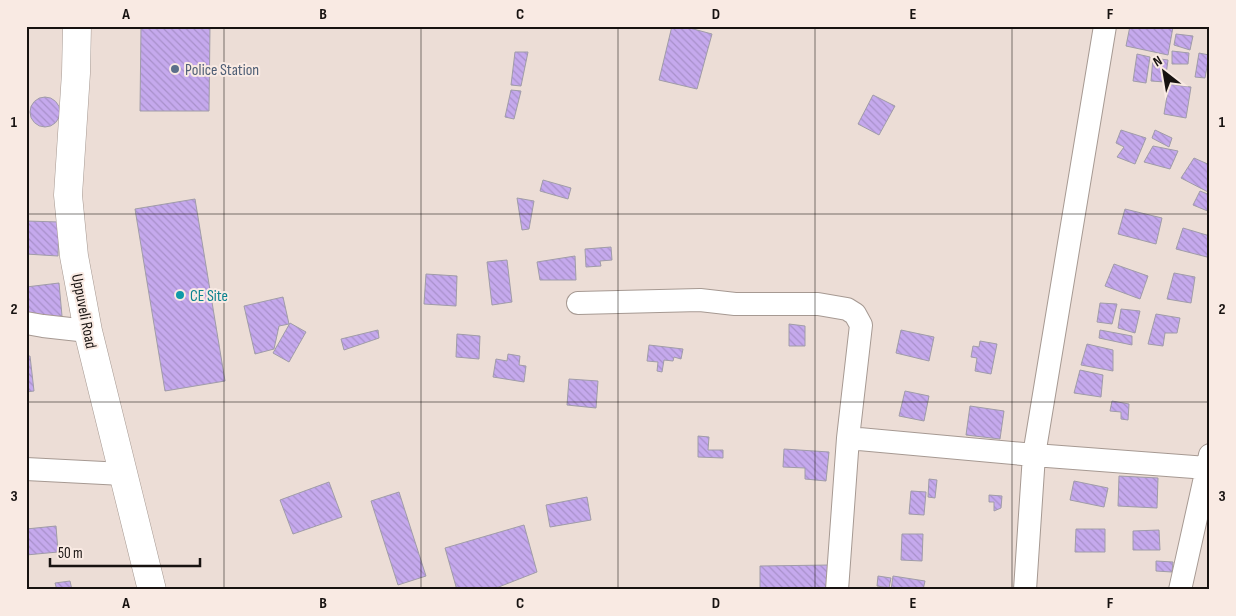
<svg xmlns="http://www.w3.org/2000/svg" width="1236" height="616" font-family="'Sofia Sans Condensed',sans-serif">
	<defs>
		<pattern id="building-back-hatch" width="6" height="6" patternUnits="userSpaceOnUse" patternTransform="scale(1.25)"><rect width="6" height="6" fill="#c5a9ed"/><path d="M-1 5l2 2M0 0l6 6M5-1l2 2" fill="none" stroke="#a890ca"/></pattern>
	</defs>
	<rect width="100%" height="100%" fill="#ecddd6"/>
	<path fill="url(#building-back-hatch)" stroke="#a09ca8" d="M141 26H210L209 111H140Z
		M672 26H682L712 34 697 89 659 80Z
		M1130 26 1173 27 1168 55 1126 46Z
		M1176 34 1193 36 1190 50 1174 45Z
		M1172 51 1189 53 1188 64H1172Z
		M515 52H528L521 86 511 85Z
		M1199 53 1209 55 1205 78 1195 77Z
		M1137 54 1150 57 1146 83 1133 81Z
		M1153 58 1168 60 1165 82 1151 81Z
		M1169 84 1191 87 1186 118 1164 114Z
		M511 90 521 91 514 119 505 117Z
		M873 95 895 106 879 135 858 124Z
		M30 112a15 15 0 1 1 30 0a15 15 0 1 1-30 0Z
		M1121 130 1146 138 1135 164 1117 157 1124 147 1116 143Z
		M1155 130 1172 138 1169 147 1152 138Z
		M1153 146 1178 151 1170 169 1144 162Z
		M1194 158 1210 165V193L1181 178Z
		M543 180 571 188 568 199 540 191Z
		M1200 191 1210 195V212L1193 205Z
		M517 198 534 201 529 229 522 230Z
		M195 199 225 381 165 391 135 209Z
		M1125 209 1162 218 1156 244 1118 234Z
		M26 221 59 222 58 256 26 254Z
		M1183 228 1210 236V248L1207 257 1176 249Z
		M611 247 612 260 600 261 601 266 586 267 585 249Z
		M575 256 576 280H540L537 262Z
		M507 260 512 302 492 305 487 262Z
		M1114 264 1148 276 1140 299 1105 286Z
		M1174 273 1195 277 1191 303 1167 299Z
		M426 274 457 276 456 306 424 304Z
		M59 283 62 316 28 320 26 287Z
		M283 297 289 324 279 326 274 349 255 354 244 306Z
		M1100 303 1117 304 1112 324 1097 322Z
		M1121 309 1140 311 1135 333 1118 328Z
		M1156 314 1180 318 1177 333H1165L1163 346 1148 344Z
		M290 323 306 332 289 362 273 353Z
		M789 324 805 326V346H789Z
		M378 330 379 338 344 350 341 339Z
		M901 330 934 337 929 361 896 353Z
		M1100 330 1132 336V345L1099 338Z
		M457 334 480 336 479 359 456 357Z
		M980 341 997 344 991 374 975 371 977 358 971 357 973 346 979 347Z
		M1087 344 1113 350V371L1081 365Z
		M649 345 683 349 681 359 674 357 673 361 664 360 662 372 657 371 658 362 647 361Z
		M508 354 520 356 519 365 526 366 524 382 493 377 496 359 507 361Z
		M26 356H30L34 391 26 392Z
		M1080 370 1103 375 1101 397 1074 393Z
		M569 379 598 381 596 408 567 405Z
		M905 391 929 396 924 421 899 416Z
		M1112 401 1129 404 1128 420 1121 419V412L1110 411Z
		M970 406 1004 411 1000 439 966 435Z
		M698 436 709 437 708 450H723V458L698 457Z
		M784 449 829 452 826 481 805 479V468L783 467Z
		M1119 476 1158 478 1157 508 1118 506Z
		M929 479 937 480 935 498 928 497Z
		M1074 481 1108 488 1104 507 1070 500Z
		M329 482 342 517 293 534 280 500Z
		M911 491 926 492 924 515 909 514Z
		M399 492 426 576 398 585 371 501Z
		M989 495 1002 496 1001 508 994 511V502H989Z
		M587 497 591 520 550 527 546 505Z
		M524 525 537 572 491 590H457L445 548Z
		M56 526 58 552 26 555V529Z
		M1076 529H1105V552H1075Z
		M1159 530 1160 550H1133V531Z
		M902 534H923L922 561 901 560Z
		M1156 561 1173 562 1172 572 1156 571Z
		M830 565V590H760V566Z
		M878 576 891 578 889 588 877 586Z
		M893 576 925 581 923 590H891Z
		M70 581 72 590H57L55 583Z"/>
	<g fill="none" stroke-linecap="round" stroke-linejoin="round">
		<defs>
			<path id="minor" d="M578 303 700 300 735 304H818L847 309 855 314 861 325 848 438
				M26 323 43 326 88 331
				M26 469 123 474
				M837 590 848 438 1034 455 1207 468
				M1025 590 1034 455 1105 26
				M1180 590 1210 455"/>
			<path id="primary" d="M77 26 76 73 68 195 74 256 88 331 152 590"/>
		</defs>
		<use href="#minor" stroke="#a69992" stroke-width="24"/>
		<use href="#primary" stroke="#a69992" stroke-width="29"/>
		<use href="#minor" stroke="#fff" stroke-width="22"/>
		<use href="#primary" stroke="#fff" stroke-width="28"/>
	</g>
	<path fill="none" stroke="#171210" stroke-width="1" stroke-opacity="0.55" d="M224 26V590M421 26V590M618 26V590M815 26V590M1012 26V590M26 214H1210M26 402H1210"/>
	<circle fill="#5c6f8a" stroke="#f9eae3" stroke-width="2" cx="175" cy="69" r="5"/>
	<circle fill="#0f9aa8" stroke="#f9eae3" stroke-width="2" cx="180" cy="295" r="5"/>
	<g text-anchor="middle" stroke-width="4" stroke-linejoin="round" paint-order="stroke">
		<g font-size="16" fill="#4e5e75" stroke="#f9eae3" text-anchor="start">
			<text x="185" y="75">Police Station</text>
		</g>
		<g font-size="16" fill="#0d838f" stroke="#f9eae3" text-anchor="start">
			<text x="190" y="301">CE Site</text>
		</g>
		<g font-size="16" fill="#171210" stroke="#f9eae3">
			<text transform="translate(85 311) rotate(79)" y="6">Uppuveli Road</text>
		</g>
	</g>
	<rect width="1236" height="616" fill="none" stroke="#f9eae3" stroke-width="55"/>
	<g transform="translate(1164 72) rotate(329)" stroke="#f9eae3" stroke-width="4" paint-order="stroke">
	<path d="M0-4L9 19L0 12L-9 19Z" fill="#171210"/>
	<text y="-8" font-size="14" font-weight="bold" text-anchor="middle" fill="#171210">N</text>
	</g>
	<path d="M50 558v8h150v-8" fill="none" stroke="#171210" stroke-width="2.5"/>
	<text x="58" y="558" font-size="15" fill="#171210" stroke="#f9eae3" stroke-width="4" paint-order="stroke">50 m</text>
	<rect x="28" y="28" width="1180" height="560" fill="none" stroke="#171210" stroke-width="2"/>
	<g font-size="16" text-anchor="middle" font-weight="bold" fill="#171210">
		<text x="126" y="19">A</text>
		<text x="323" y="19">B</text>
		<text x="520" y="19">C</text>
		<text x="716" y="19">D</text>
		<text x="913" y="19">E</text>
		<text x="1110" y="19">F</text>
		<text x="14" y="127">1</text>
		<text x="1222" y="127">1</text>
		<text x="14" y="314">2</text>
		<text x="1222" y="314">2</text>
		<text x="14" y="501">3</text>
		<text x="1222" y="501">3</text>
		<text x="126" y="608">A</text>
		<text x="323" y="608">B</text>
		<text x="520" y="608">C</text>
		<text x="716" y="608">D</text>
		<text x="913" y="608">E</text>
		<text x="1110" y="608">F</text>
	</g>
</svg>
